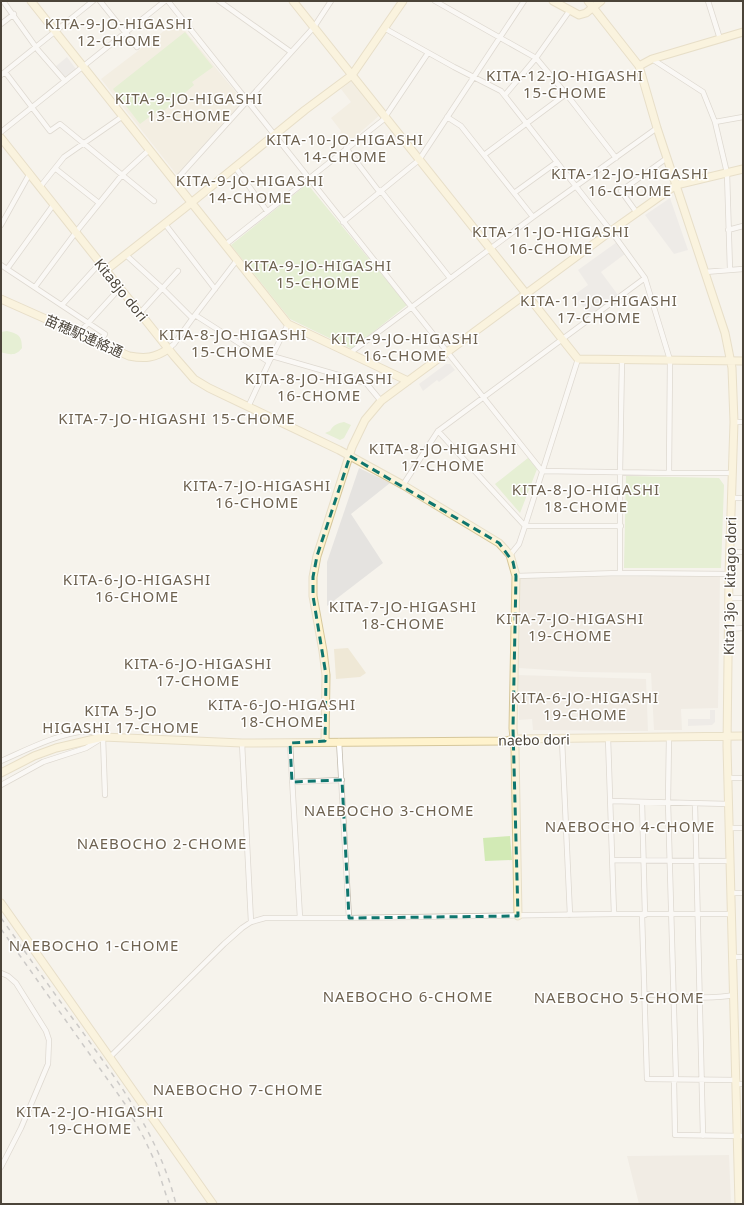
<svg xmlns="http://www.w3.org/2000/svg" width="744" height="1205" font-family="'Noto Sans','Noto Sans JP',sans-serif">
	<rect width="100%" height="100%" fill="#f6f3ec"/>
	<path fill="#eae5da" d="M720 576 718 708 681 709 682 730H654L651 673 581 672 519 668 520 577Z
		M518 675 646 679 648 731 533 730 532 719 519 720Z
		M729 1155 731 1204H639L627 1156Z"/>
	<path fill="#efe8d6" d="M177 21 244 102 177 175 101 79Z
		M352 80 380 115 348 143 340 133 341 131 331 118 351 102 341 89Z
		M348 648 366 673 360 677 336 679 334 649Z"/>
	<path fill="#d2eab5" d="M185 32 213 67 192 82 194 85 159 115 156 112 140 124 113 89Z
		M306 185 309 186 407 305 352 349 290 319 231 245Z
		M7 331C18 334 22 335 22 348 16 356 10 355 1 352V332Z
		M344 422 351 425 344 438 340 440 325 433 330 431C333 425 338 423 344 422Z
		M528 458 537 469 520 513 495 484Z
		M626 476 719 478 724 485 721 568H624Z
		M510 836 512 860 485 861 483 838Z"/>
	<path fill="#e5e3e0" d="M67 57 76 69 64 78 55 67Z
		M670 198 688 250 674 254 645 215Z
		M617 242 625 254 601 272 618 295 590 316 574 295 588 285 578 270Z
		M446 364H450L455 370 439 382 437 380 423 391 419 384Z
		M359 468 390 483 351 514 383 563 327 606V562Z
		M710 710H715V722L712 725 688 726V719H710Z"/>
	<g fill="none" stroke-linecap="round" stroke-linejoin="round">
		<defs>
			<path id="street" d="M3 1 38 50 65 81
				M100 1 137 47
				M168 1 542 471 669 473H732
				M219 1 291 52
				M435 1 536 58 567 95 616 158
				M708 1 720 39
				M1 24 14 14
				M384 28 454 67 501 91 611 231 645 278 670 360 669 473
				M652 59 703 92 715 122 727 173 730 270
				M5 72 50 131 60 124 154 201
				M1 75 93 1
				M505 95 536 58 570 10
				M447 117 461 126 533 217
				M715 122 743 117
				M1 132 165 1
				M346 148 378 190 381 191 450 278
				M484 155 566 94
				M235 167 267 211
				M56 169 99 203
				M175 181 314 27 331 1
				M40 187 64 157 123 116
				M514 193 557 162
				M637 213 621 191 667 158
				M343 222 419 160 524 1
				M165 224 215 289
				M1 225 30 173
				M728 230 743 226
				M225 245 383 120 428 53
				M126 255 162 288 192 318
				M1 265 105 334 100 343
				M7 269 54 204
				M705 272 743 269
				M35 287 76 232 122 175 149 150
				M62 305 100 263
				M140 313 178 271
				M195 315 269 362
				M79 333 120 288
				M168 349 174 344 195 315 237 260
				M350 353 533 217 657 128
				M272 356 366 383 381 401
				M622 359 620 473V573L729 574
				M248 407 269 362 288 324
				M734 422H743
				M438 431 525 526H621
				M403 485 438 431 645 278
				M731 498H743
				M730 552H743
				M510 555 519 544 525 526 578 359
				M516 576 620 573
				M729 598H743
				M729 629 743 628
				M103 737 105 795
				M669 737 668 802 676 1080
				M608 738 614 914
				M562 740 570 915
				M339 741 349 918
				M242 743 251 922
				M290 743 300 918
				M1 761C26 750 59 733 87 731 92 731 97 735 102 736
				M728 778H743
				M292 782 342 780
				M1 785 43 762 86 748 99 740
				M611 801 729 804
				M642 802 645 915
				M695 804 703 1136
				M729 828H743
				M613 860 730 861
				M731 893H743
				M642 915 647 1079 737 1080
				M733 957H743
				M1 973 8 976 16 983 46 1031 49 1040 48 1064 21 1128 1 1167
				M644 994C670 996 710 1000 734 995
				M110 1057 224 944 242 928 251 922 265 918H349L614 914H732
				M674 1080 675 1135 743 1136
				M737 1084H743"/>
			<path id="secondary" d="M31 1 288 324 408 381
				M293 1 578 359 743 361
				M553 1 579 15 586 13 601 1
				M588 1 639 66 657 128 725 333 732 368 734 422 729 574 727 746 739 1204
				M639 66 652 59 743 32
				M1 138 174 356 194 379 209 388 339 450 403 485 499 543 510 555 516 576 513 728 515 749 518 916
				M106 270 186 207 305 110 352 75 403 1
				M1 299 129 356C145 359 155 358 168 349
				M325 741 326 675 323 651 313 596V577L317 556 352 447 365 420 381 401 389 395 611 231 676 185 743 169
				M1 773 34 756 56 748 103 737 242 743 506 741 514 739 743 736
				M1 903 213 1204"/>
		</defs>
		<use href="#street" stroke="#c2bbae" stroke-width="6"/>
		<use href="#secondary" stroke="#d6c79b" stroke-width="9"/>
		<use href="#street" stroke="#fff" stroke-width="4.5"/>
		<use href="#secondary" stroke="#fff3cd" stroke-width="7"/>
		<path stroke="#9a9a9a" stroke-width="1.5" stroke-dasharray="5 5" stroke-linecap="butt" d="M1 918C27 954 52 991 79 1027 120 1085 158 1133 176 1204
			M1 929 125 1104 144 1138 156 1164 169 1204"/>
	</g>
	<path d="M0 0H744V1205H0ZM350 456 499 543 513 562 516 576 513 728 518 916 349 918 342 780 292 782 290 743 325 741 326 675 313 596V577L317 556Z" fill="#f6f3ec" fill-opacity=".55" fill-rule="evenodd"/>
	<path fill="none" stroke="#0f766e" stroke-width="3" stroke-dasharray="8 5" stroke-linejoin="round" d="M350 456 499 543 513 562 516 576 513 728 518 916 349 918 342 780 292 782 290 743 325 741 326 675 313 596V577L317 556Z"/>
	<g text-anchor="middle" stroke-width="3" stroke-linejoin="round" paint-order="stroke">
		<g font-size="14" fill="#4b4439" stroke="#fff">
			<text transform="translate(121 290) rotate(51)" y="5">Kita8jo dori</text>
			<text transform="translate(84 336) rotate(24)" y="5">苗穂駅連絡通</text>
			<text transform="translate(730 586) rotate(-89)" y="5">Kita13jo・kitago dori</text>
			<text transform="translate(534 740) rotate(-1)" y="5">naebo dori</text>
		</g>
		<g font-size="15" letter-spacing="1" fill="#6e6250" stroke="#fff">
			<text x="119" y="29">KITA-9-JO-HIGASHI<tspan x="119" dy="17">12-CHOME</tspan></text>
			<text x="565" y="81">KITA-12-JO-HIGASHI<tspan x="565" dy="17">15-CHOME</tspan></text>
			<text x="189" y="104">KITA-9-JO-HIGASHI<tspan x="189" dy="17">13-CHOME</tspan></text>
			<text x="345" y="145">KITA-10-JO-HIGASHI<tspan x="345" dy="17">14-CHOME</tspan></text>
			<text x="630" y="179">KITA-12-JO-HIGASHI<tspan x="630" dy="17">16-CHOME</tspan></text>
			<text x="250" y="186">KITA-9-JO-HIGASHI<tspan x="250" dy="17">14-CHOME</tspan></text>
			<text x="551" y="237">KITA-11-JO-HIGASHI<tspan x="551" dy="17">16-CHOME</tspan></text>
			<text x="318" y="271">KITA-9-JO-HIGASHI<tspan x="318" dy="17">15-CHOME</tspan></text>
			<text x="599" y="306">KITA-11-JO-HIGASHI<tspan x="599" dy="17">17-CHOME</tspan></text>
			<text x="233" y="340">KITA-8-JO-HIGASHI<tspan x="233" dy="17">15-CHOME</tspan></text>
			<text x="405" y="344">KITA-9-JO-HIGASHI<tspan x="405" dy="17">16-CHOME</tspan></text>
			<text x="319" y="384">KITA-8-JO-HIGASHI<tspan x="319" dy="17">16-CHOME</tspan></text>
			<text x="177" y="424">KITA-7-JO-HIGASHI 15-CHOME</text>
			<text x="443" y="454">KITA-8-JO-HIGASHI<tspan x="443" dy="17">17-CHOME</tspan></text>
			<text x="257" y="491">KITA-7-JO-HIGASHI<tspan x="257" dy="17">16-CHOME</tspan></text>
			<text x="586" y="495">KITA-8-JO-HIGASHI<tspan x="586" dy="17">18-CHOME</tspan></text>
			<text x="137" y="585">KITA-6-JO-HIGASHI<tspan x="137" dy="17">16-CHOME</tspan></text>
			<text x="403" y="612">KITA-7-JO-HIGASHI<tspan x="403" dy="17">18-CHOME</tspan></text>
			<text x="570" y="624">KITA-7-JO-HIGASHI<tspan x="570" dy="17">19-CHOME</tspan></text>
			<text x="198" y="669">KITA-6-JO-HIGASHI<tspan x="198" dy="17">17-CHOME</tspan></text>
			<text x="585" y="703">KITA-6-JO-HIGASHI<tspan x="585" dy="17">19-CHOME</tspan></text>
			<text x="282" y="710">KITA-6-JO-HIGASHI<tspan x="282" dy="17">18-CHOME</tspan></text>
			<text x="121" y="716">KITA 5-JO<tspan x="121" dy="17">HIGASHI 17-CHOME</tspan></text>
			<text x="389" y="816">NAEBOCHO 3-CHOME</text>
			<text x="630" y="832">NAEBOCHO 4-CHOME</text>
			<text x="162" y="849">NAEBOCHO 2-CHOME</text>
			<text x="94" y="951">NAEBOCHO 1-CHOME</text>
			<text x="408" y="1002">NAEBOCHO 6-CHOME</text>
			<text x="619" y="1003">NAEBOCHO 5-CHOME</text>
			<text x="238" y="1095">NAEBOCHO 7-CHOME</text>
			<text x="90" y="1117">KITA-2-JO-HIGASHI<tspan x="90" dy="17">19-CHOME</tspan></text>
		</g>
	</g>
	<rect width="744" height="1205" fill="none" stroke="#4b4439" stroke-width="4"/>
</svg>
